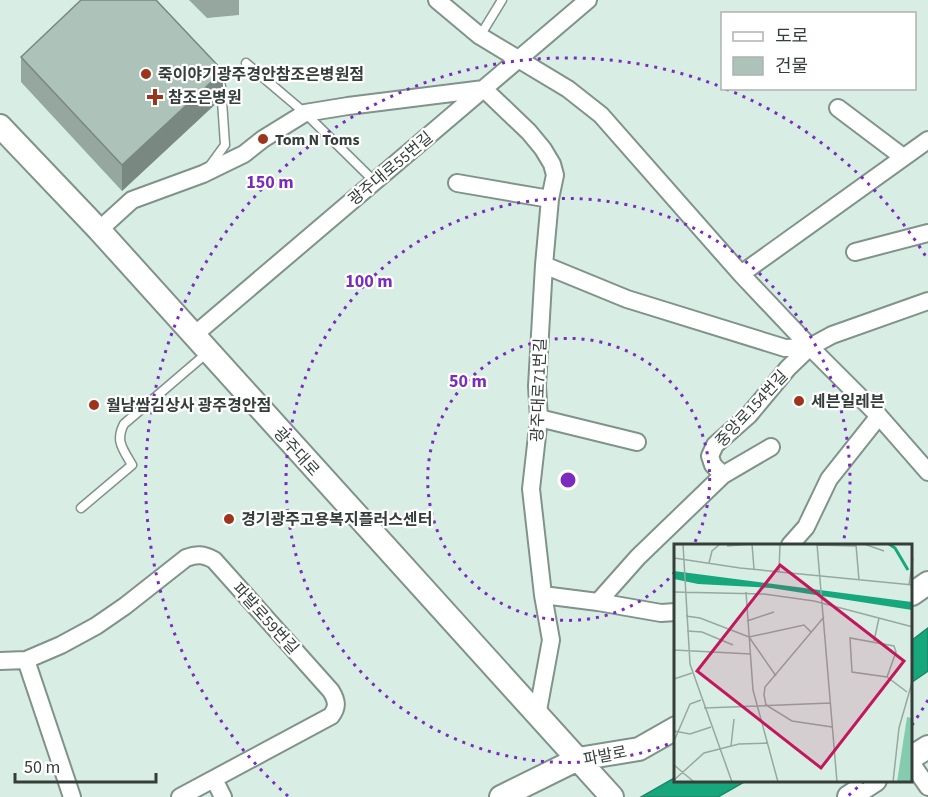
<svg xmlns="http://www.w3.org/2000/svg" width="928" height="797" font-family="'Source Sans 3','Noto Sans KR',sans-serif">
	<rect width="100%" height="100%" fill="#d8eee4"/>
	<path fill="#17a77c" stroke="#208868" stroke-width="1.5" d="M928 628V671L912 682V640Z
		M676 777V780L746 781 718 797H641Z"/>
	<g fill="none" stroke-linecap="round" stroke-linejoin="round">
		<defs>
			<path id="lane" d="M480 36 502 0
				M246 63 305 113 374 181
				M209 167 225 145 221 86
				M81 508 132 465C123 449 115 441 124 424L207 353"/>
			<path id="street" d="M437 0 480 36 568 89 601 115 741 274 810 347 879 416 928 472
				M838 108 903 157
				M457 183 550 199
				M99 230 132 200 203 174 244 154 263 139 305 113 348 106 484 89 529 132 543 149 552 164 555 175 550 199 544 265 537 386 539 418 531 489 543 595 551 640 537 716
				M855 252 928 233
				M544 265 627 299 785 348 810 347
				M741 274 928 140
				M193 336 588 0
				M539 418 637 442
				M723 475 771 447
				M790 545 806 527 829 479 879 416
				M543 595 598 602 638 557 723 475 713 465 710 456 715 445 749 415 788 368 810 347 832 335 928 301
				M598 602 661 613 676 612
				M26 660 72 797
				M0 661 26 660 61 645 96 626 125 606 186 558C197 554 203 554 214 560L331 691C337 701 338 707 331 716L180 797
				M912 764 928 787
				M214 779 223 797"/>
			<path id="secondary" d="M0 126 99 230 612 797
				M912 594 928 583
				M912 757 928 747
				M501 797 578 759 639 749 676 728
				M849 797 875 780"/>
		</defs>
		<use href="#lane" stroke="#80938a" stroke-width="11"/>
		<use href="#street" stroke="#80938a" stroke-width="20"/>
		<use href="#secondary" stroke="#80938a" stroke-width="26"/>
		<use href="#lane" stroke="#fff" stroke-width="8"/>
		<use href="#street" stroke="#fff" stroke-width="16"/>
		<use href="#secondary" stroke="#fff" stroke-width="22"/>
	</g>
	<path fill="#95a79e" d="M189 0H239V15L207 18Z
		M21 57 223 97 122 191 21 82Z"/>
	<path fill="#798881" d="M223 71V97L122 191V165Z"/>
	<path fill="#adc2b8" stroke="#798881" stroke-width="1.5" d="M81 0H156L223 71 122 165 21 57Z"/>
	<g fill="none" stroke="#7b2cbf" stroke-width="3" stroke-dasharray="3 6">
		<path d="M675 572A141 141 0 1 1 694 544"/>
		<path d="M676 741A282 282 0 1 1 843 543"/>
		<path d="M928 700A422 422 0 0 1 912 725M864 781A422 422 0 0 1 848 796M288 796A422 422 0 0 1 719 86M726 89A422 422 0 0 1 928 260"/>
	</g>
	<g fill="#9d351c" stroke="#fff" stroke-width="2">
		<circle cx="146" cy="74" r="6"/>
		<path d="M152 88h6v6h6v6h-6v6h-6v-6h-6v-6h6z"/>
		<circle cx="263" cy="139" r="6"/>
		<circle cx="799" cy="401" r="6"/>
		<circle cx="94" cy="405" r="6"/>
		<circle cx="229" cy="519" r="6"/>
	</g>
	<g text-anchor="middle" stroke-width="4.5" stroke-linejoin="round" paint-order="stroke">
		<g font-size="16" font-weight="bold" fill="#353e3a" stroke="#fff" text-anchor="start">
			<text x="158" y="80">죽이야기광주경안참조은병원점</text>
			<text x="168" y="103">참조은병원</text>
			<text x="275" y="145">Tom N Toms</text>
			<text x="811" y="407">세븐일레븐</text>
			<text x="106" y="411">월남쌈김상사 광주경안점</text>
			<text x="241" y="525">경기광주고용복지플러스센터</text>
		</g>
		<g font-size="16" fill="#353e3a" stroke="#fff">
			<text transform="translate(390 168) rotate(-40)" y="6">광주대로55번길</text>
			<text transform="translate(538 390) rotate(-88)" y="6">광주대로71번길</text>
			<text transform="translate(751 408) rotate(-47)" y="6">중앙로154번길</text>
			<text transform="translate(297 451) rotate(48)" y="6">광주대로</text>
			<text transform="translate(266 618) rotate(48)" y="6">파발로59번길</text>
			<text transform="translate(605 755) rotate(-11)" y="6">파발로</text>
		</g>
	</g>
	<g transform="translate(674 544)">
		<rect width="238" height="238" fill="#d8eee4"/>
		<path d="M233 173 238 174V238H223Z" fill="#85cbae"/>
		<path d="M0 27 238 58V66L97 44 24 40 0 35Z" fill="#17a77c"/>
		<path fill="none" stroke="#17a77c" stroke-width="3" d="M215 0 221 4 234 26"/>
		<path fill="none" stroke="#97a8a0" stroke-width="1.5" d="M9 0 16 120 58 238M78 0 80 25M143 0 163 238M190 0 210 7M143 1 182 2M182 1 185 36M53 2 77 0M0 14 66 24 239 41M35 19 38 7 46 0M105 28 106 0M235 41 239 14M0 48 90 50 140 57 239 83M72 48 79 146 104 238M12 72 26 74 75 93 130 81 137 88M150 73 91 143 90 151 92 161 118 177 158 183M73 77 100 68M13 87 28 88 59 101M75 93 102 132M200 97 205 74M0 106 77 110M213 133 222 108 220 102 176 94 178 128 213 133 233 148M0 135 18 129M30 164 157 159M0 187 16 190 37 183M0 197 16 160 27 156M57 202 60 175M0 221 20 238M0 236 30 209 65 200 94 199M219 238 225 184 239 135"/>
		<path fill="#c2185b" fill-opacity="0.15" stroke="#c2185b" stroke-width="3" d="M106 21 230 117 147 224 23 127Z"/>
		<rect width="238" height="238" fill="none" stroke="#353e3a" stroke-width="3"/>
	</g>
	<circle cx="568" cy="480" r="9" fill="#7b2cbf" stroke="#fff" stroke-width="3"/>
	<g font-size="18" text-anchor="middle" font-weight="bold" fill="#7b2cbf" stroke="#fff" stroke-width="4.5" stroke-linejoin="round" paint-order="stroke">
		<text x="270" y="188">150 m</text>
		<text x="369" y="287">100 m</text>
		<text x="468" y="387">50 m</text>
	</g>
	<rect x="721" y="12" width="195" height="78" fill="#ffffff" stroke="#aeb2b0" stroke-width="1.5"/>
	<rect x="733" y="32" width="30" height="9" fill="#ffffff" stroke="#aeb2b0" stroke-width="1.5"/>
	<text x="775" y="42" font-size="18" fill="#353e3a">도로</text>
	<rect x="733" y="57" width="30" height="18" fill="#adc2b8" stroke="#aeb2b0" stroke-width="1.5"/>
	<text x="775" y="72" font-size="18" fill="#353e3a">건물</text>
	<path d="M15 773v9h141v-9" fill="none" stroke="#353e3a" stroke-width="3"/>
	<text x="24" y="773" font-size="18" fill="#353e3a" stroke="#ffffff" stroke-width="4.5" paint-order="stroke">50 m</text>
</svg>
